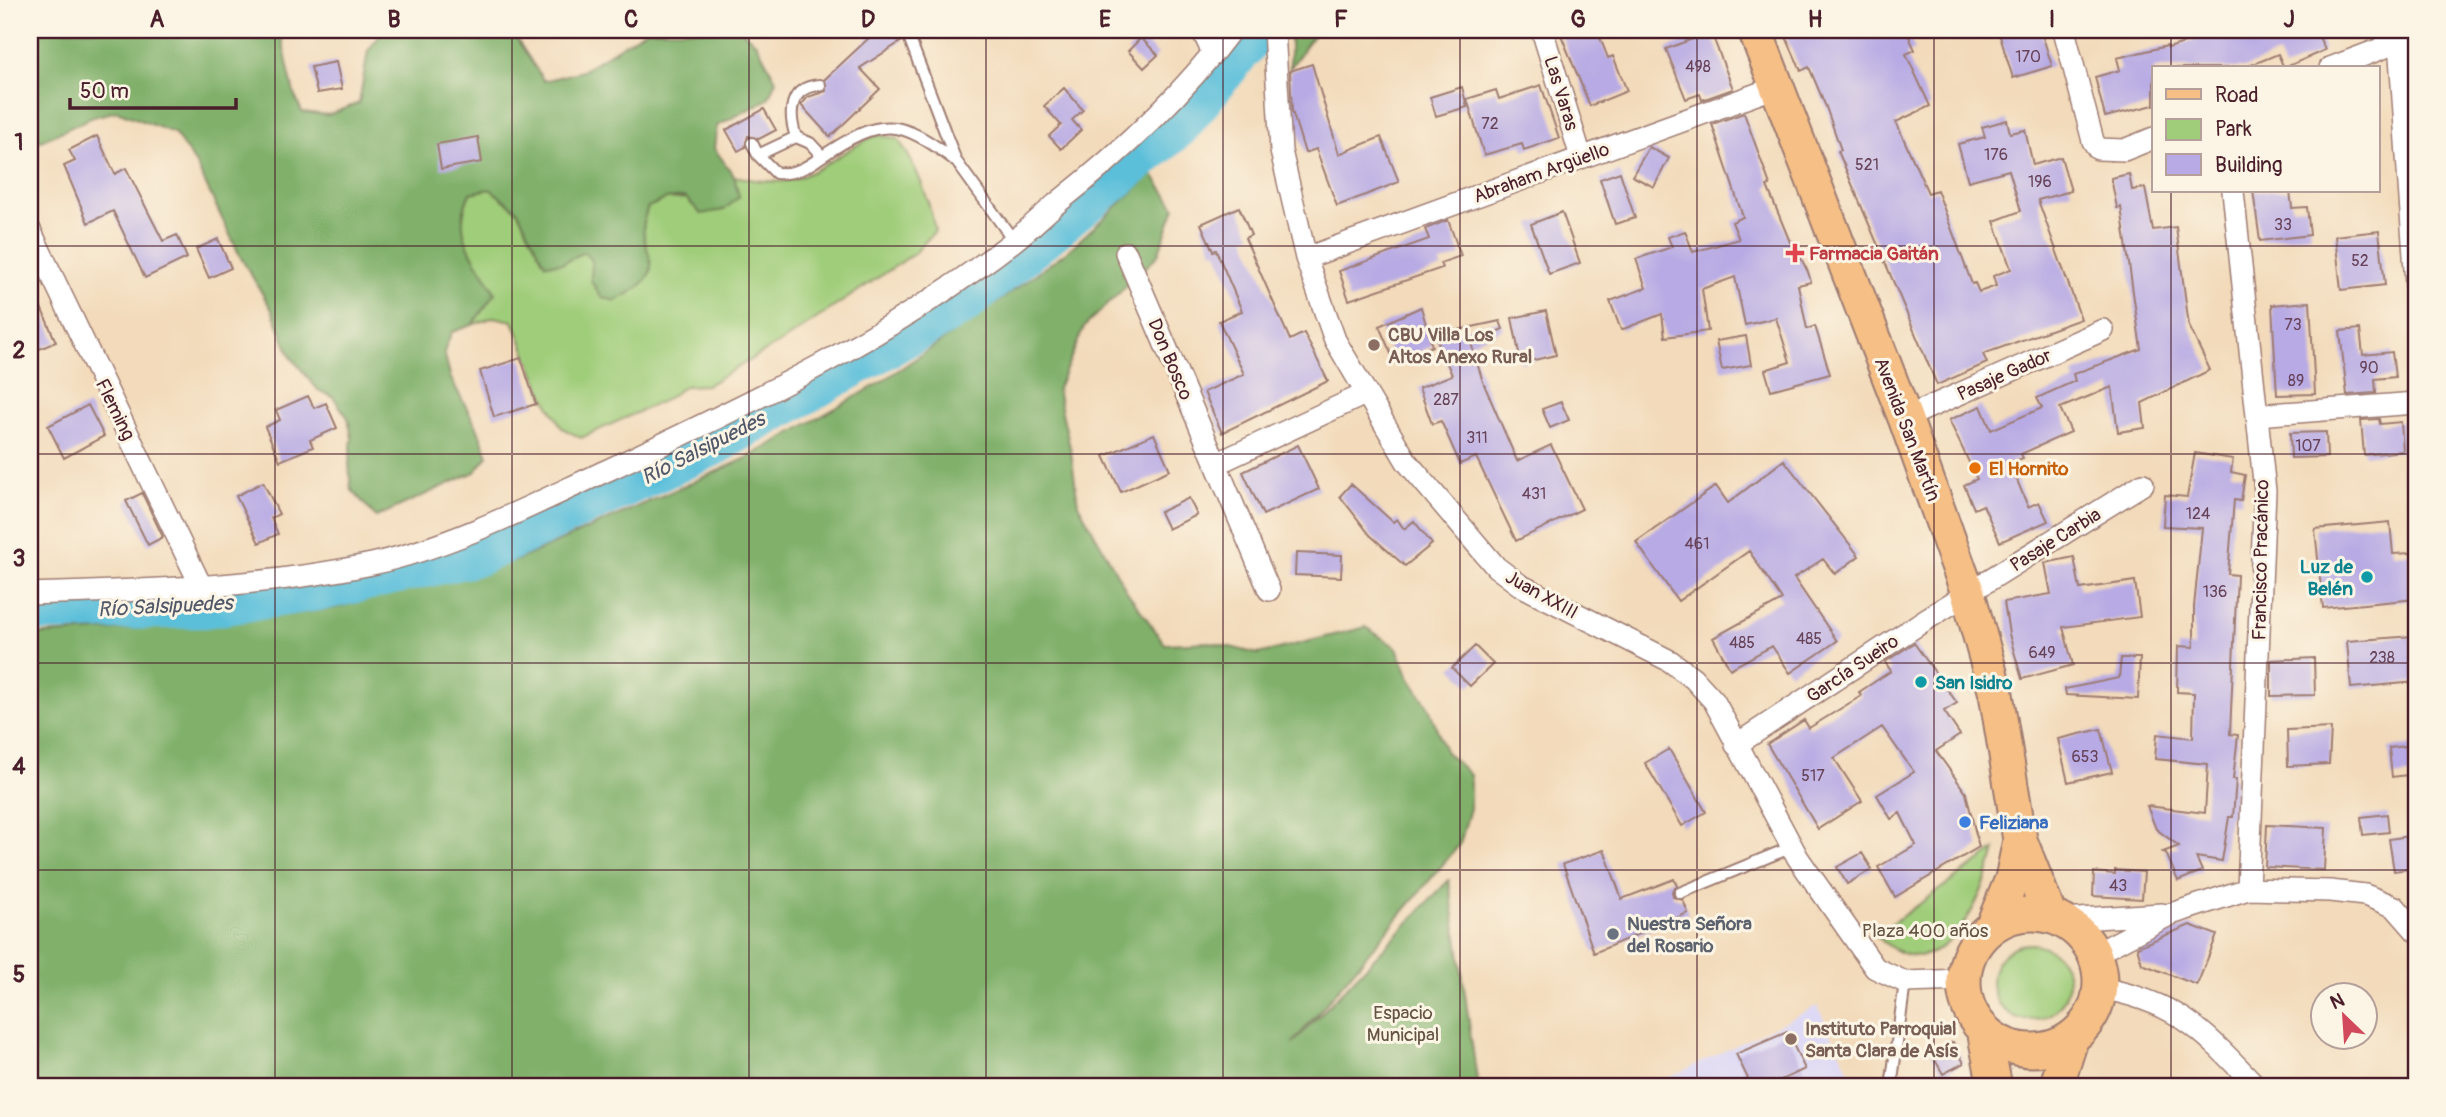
<svg xmlns="http://www.w3.org/2000/svg" width="2446" height="1117" font-family="Pangolin,sans-serif">
	<rect width="100%" height="100%" fill="#fcf5e5"/>
	<filter id="ink" filterUnits="userSpaceOnUse"><feTurbulence type="fractalNoise" baseFrequency=".0143" numOctaves="2"/><feDisplacementMap in="SourceGraphic" scale="14" xChannelSelector="R" yChannelSelector="G"/><feConvolveMatrix kernelMatrix="1 2 1 2 8 2 1 2 1" color-interpolation-filters="sRGB"/></filter>
	<filter id="wash" filterUnits="userSpaceOnUse"><feTurbulence type="fractalNoise" baseFrequency=".00686" numOctaves="4" result="noise"/><feDisplacementMap in="SourceGraphic" scale="28" xChannelSelector="R" yChannelSelector="G"/><feGaussianBlur stdDeviation="1.57" result="paint"/><feColorMatrix in="noise" values="0 0 0 0 0 0 0 0 0 0 0 0 0 0 0 0 0 1.4 0 .05"/><feComposite in="paint" operator="in"/></filter>
	<g filter="url(#wash)">
		<rect width="100%" height="100%" fill="#f2daba"/>
		<path fill="#dad6f7" d="M1817 1006 1849 1071 1835 1087H1650Z"/>
		<path fill="#a0cd7a" stroke="#757652" stroke-width="2" d="M878 135 898 139C917 167 929 197 935 231L915 253 783 341 707 385 685 386 665 400 581 438 562 428 545 398 513 321 494 317 472 325 495 293C474 258 450 235 470 193L490 189 517 210 545 263H563L584 251 592 260 615 301C684 267 628 255 647 207L666 199 739 197 734 176C750 179 768 183 784 181 819 176 846 146 878 135Z
			M1995 850C1982 903 1939 998 1876 935Z
			M1992 982a38 38 0 1 1 76 0a38 38 0 1 1-76 0Z"/>
		<path fill="#80b06a" stroke="#65684a" stroke-width="2" d="M30 30H280L294 94 302 112 328 115 359 103 368 51 384 30H511L544 81 582 71 646 30H741L756 43 776 80 768 99 717 126 714 148 734 176 739 197 724 210 701 214 685 197 666 199 648 207C628 255 685 267 615 301L601 297 591 281 592 260 584 252 563 263 545 264 517 210 490 189 470 193C450 236 476 256 495 293L472 325 452 332 444 352 451 379 478 429 488 456 475 472 376 517 351 489 349 464 352 438 348 418 333 397 318 390 291 357 272 310 240 256 196 164 174 133 117 111 93 117 30 146Z
			M1290 30H1317L1290 68Z
			M1152 174 1175 207 1158 255 1084 327 1057 390 1071 452 1078 504 1126 590 1165 644 1210 642 1258 654 1366 627 1397 648 1409 677 1429 708 1445 751 1470 775V808L1460 844 1292 1044 1449 880 1478 1087H30V635L229 623 335 608 515 561 747 458 878 384 983 313 1070 249Z"/>
		<g fill="none" stroke-linecap="round" stroke-linejoin="round">
			<path stroke="#5cbfda" stroke-width="40" d="M30 612 205 608 325 590 478 556 716 445 962 306 1179 128 1259 30"/>
		</g>
		<g id="blocks">
			<path fill="#b8aae4" d="M863 30H906L901 35 902 41 860 68 880 89 830 137 801 105 808 97 826 91 825 79 869 38Z
				M1559 30H1597L1608 58 1613 56 1627 91 1590 106Z
				M1783 30H1906L1915 50 1906 54 1930 106 1896 122 1928 193 1937 190 1972 284 1975 283 1979 292 1996 286 1993 276 2011 269 1994 221 2021 211 2009 170 1968 181 1958 144 1985 137 1982 127 2007 120 2010 133 2025 130 2033 165 2061 157 2071 191 2038 200 2081 319 1983 354 1987 363 1937 385 1838 151 1841 150 1826 107 1809 67 1801 71Z
				M1998 30H2037L2039 35 2042 34 2052 66 2013 78Z
				M2227 30H2316L2325 50 2284 68 2278 54 2244 68H2154V105L2105 117 2095 77 2120 70 2117 58 2167 46 2168 48Z
				M1711 32 1733 89 1702 100 1700 94 1686 99 1666 49Z
				M1141 38 1158 55 1144 68 1128 51Z
				M336 62 342 89 317 93 311 67Z
				M1312 64 1339 154 1381 137 1399 182 1337 206 1316 149 1305 153 1292 111 1290 71Z
				M1541 85 1559 138 1524 150 1522 144 1484 155 1467 99 1496 90 1499 99Z
				M1462 87 1467 107 1436 116 1430 97Z
				M1064 88 1083 110 1072 120 1081 130 1061 149 1049 136 1061 125 1044 106Z
				M764 109 776 130 759 139 748 136 745 147 738 151 726 130Z
				M1744 113 1770 185 1767 186 1790 242 1792 241 1808 272 1811 282 1798 285 1807 329 1815 326 1830 374 1771 390 1765 370 1790 362 1776 318 1745 325 1735 277 1702 289 1708 331 1665 337 1662 314 1621 330 1610 301 1646 288 1636 259 1672 247 1668 237 1685 231 1693 252 1739 239 1732 222 1743 217 1712 124Z
				M97 136 115 174 126 168 163 241 177 235 187 258 145 278 113 211 88 223 64 166 75 161 69 150Z
				M478 137 482 162 441 169 437 144Z
				M1649 147 1669 158 1654 187 1632 176Z
				M1620 172 1635 218 1615 224 1600 179Z
				M2129 174 2132 190 2145 188 2153 230 2176 227 2189 326 2210 370 2142 403 2145 428 2118 432 2112 387 2060 408 2071 432 2021 454 2023 458 2010 463 2028 507 2039 502 2048 521 2000 542 1983 505 1974 509 1964 485 1977 479 1949 420 1981 406 1991 430 2042 408 2037 398 2075 381 2073 374 2141 349 2121 207 2117 208 2111 178Z
				M2253 191H2290L2292 208 2307 207 2310 235 2260 241Z
				M1239 207 1251 235 1245 238 1290 340 1304 333 1328 381 1222 433 1204 392 1244 374 1219 321 1242 311 1216 250 1213 251 1201 224Z
				M1562 212 1580 263 1549 274 1531 224Z
				M1448 220 1461 256 1440 263 1442 268 1349 300 1339 271 1429 239 1425 229Z
				M2379 231 2385 285 2341 290 2335 236Z
				M218 239 231 268 209 278 196 249Z
				M30 282 56 342 30 353Z
				M2310 302 2315 394 2277 395 2272 305Z
				M1421 307 1432 346 1395 363 1379 326Z
				M1546 311 1556 355 1521 363 1512 318Z
				M1500 321 1503 329 1471 343 1483 382 1517 461 1551 445 1582 509 1516 541 1476 457 1460 464 1441 421 1432 424 1419 388 1452 375 1435 335Z
				M2360 329 2363 355 2392 352 2395 377 2375 379 2376 393 2347 395 2340 331Z
				M1746 336 1751 365 1722 370 1716 341Z
				M521 358 536 404 494 417 480 371Z
				M308 396 314 408 326 403 337 428 310 440 313 447 280 461 265 427 280 420 276 410Z
				M1561 402 1569 420 1550 428 1542 409Z
				M88 405 104 436 64 458 48 426Z
				M2379 419 2380 424 2401 422 2403 451 2364 455 2361 420Z
				M2326 432 2327 457 2291 458 2290 433Z
				M1154 434 1170 470 1121 492 1104 456Z
				M1298 445 1319 489 1263 515 1243 472Z
				M2195 453 2233 459 2231 472 2245 475 2241 501 2234 500 2228 574 2237 575 2230 734 2238 735 2233 779H2236L2233 817H2229L2222 861 2196 857 2202 871 2178 881 2166 853 2163 852 2179 846 2156 829 2147 806 2205 813 2208 764 2155 759 2157 734 2193 738 2194 693 2177 692 2178 646 2194 647V607L2202 528 2163 526 2165 495 2187 497Z
				M1784 460 1859 556 1835 574 1823 559 1794 578 1837 641 1790 673 1772 646 1730 669 1713 638 1782 600 1749 551 1678 601 1636 542 1716 486 1728 503Z
				M263 482 279 514 271 518 278 534 259 543 236 496Z
				M1351 484 1393 522 1397 519 1404 529 1414 521 1432 544 1405 566 1370 535 1340 496Z
				M142 493 163 537 148 545 126 501Z
				M1189 498 1197 515 1168 529 1160 512Z
				M2390 522 2393 554 2412 553 2416 599 2323 608 2315 529Z
				M1296 553 1342 555 1341 577 1295 575Z
				M2074 557 2080 589 2135 581 2140 617 2063 627 2073 665 2022 679 2009 634 2004 602 2051 594 2045 563Z
				M2413 636 2416 682 2351 688 2347 641Z
				M1914 643 1957 703 1944 711 1960 735 1936 751 1966 793 1979 847 1895 897 1878 867 1916 845 1900 813 1891 819 1877 795 1914 772 1882 727 1834 758 1862 801 1818 829 1767 744 1804 720 1809 728 1861 696 1859 692 1891 671 1885 662Z
				M1475 646 1493 664 1470 686 1452 668Z
				M2121 658H2140L2138 699 2066 695 2065 689 2119 678Z
				M2314 658 2315 695 2271 696V660Z
				M2331 728 2329 764 2288 766 2287 730Z
				M2101 729 2112 772 2068 782 2058 739Z
				M2416 745V774L2392 777 2389 748Z
				M1669 749 1706 812 1682 826 1645 763Z
				M2387 814 2389 832 2363 835 2361 817Z
				M2267 825 2326 828 2324 870 2265 867Z
				M2416 835V868L2394 871 2389 839Z
				M1604 850 1622 899 1674 879 1677 886 1672 891 1673 897 1683 900 1688 913 1594 953 1563 864Z
				M1862 853 1872 869 1847 884 1837 867Z
				M2115 870 2144 872 2142 899 2093 896 2094 872 2115 874Z
				M2190 925 2217 935 2197 985 2142 964 2137 947Z
				M1787 1032 1805 1069 1766 1087H1752L1736 1054Z
				M1953 1042 1964 1063 1943 1074 1931 1053Z"/>
		</g>
	</g>
	<g filter="url(#ink)">
		<use href="#blocks" fill-opacity="0" stroke="#9e7c72" stroke-width="2"/>
		<g fill="none" stroke-linecap="round" stroke-linejoin="round">
			<defs>
				<path id="lane" d="M909 37 956 161 1014 241
					M796 137C788 113 789 87 820 85
					M752 143 758 155 776 173C794 175 806 168 821 157 882 116 899 118 956 161
					M758 155 796 137 810 143 822 156
					M1680 893 1792 847
					M1888 1087 1892 1080 1905 982"/>
				<path id="street" d="M1202 30 1213 53
					M1274 30 1281 151 1306 258 1335 340 1407 462 1496 567 1520 585 1670 661 1693 678 1714 701 1798 858 1875 968 1905 982 1964 980
					M1542 30 1581 157
					M2064 30 2093 141 2098 149 2124 150 2154 138
					M2381 30 2416 50
					M2330 68 2399 42 2416 284
					M2233 191 2265 491 2248 889
					M30 230 202 588
					M1126 253 1216 464
					M1306 258 1776 87
					M2257 415 2416 403
					M1905 418 2103 330
					M1269 590 1216 464 1365 394
					M30 594C144 590 259 588 372 564 454 546 532 505 608 470 748 404 892 336 1015 240 1029 229 1042 216 1056 204 1122 152 1181 97 1231 30
					M1736 745 1925 620 2143 484
					M2062 920 2162 914
					M2095 954 2171 914 2248 889 2330 891 2365 895 2395 907 2416 931
					M2100 988C2179 1002 2204 1032 2257 1087"/>
				<path id="primary" d="M1755 30 1905 418 1968 593 1996 694 2020 840 2050 916
					M1964 982a68 68 0 1 1 136 0a68 68 0 1 1-136 0Z
					M1992 927 2012 879 2020 840
					M1984 1030 1995 1087
					M2056 1087 2072 1037"/>
			</defs>
			<use href="#lane" stroke="#9e7c72" stroke-width="14"/>
			<use href="#street" stroke="#9e7c72" stroke-width="24"/>
			<use href="#primary" stroke="#9e7c72" stroke-width="37"/>
			<use href="#lane" stroke="#fff" stroke-width="10"/>
			<use href="#street" stroke="#fff" stroke-width="21"/>
			<use href="#primary" stroke="#f5bf86" stroke-width="33"/>
		</g>
	</g>
	<path fill="none" stroke="#4a1f2b" stroke-width="2" stroke-opacity="0.55" d="M275 30V1087M512 30V1087M749 30V1087M986 30V1087M1223 30V1087M1460 30V1087M1697 30V1087M1934 30V1087M2171 30V68M2171 191V1087M30 246H2416M30 454H2416M30 663H2416M30 870H2416"/>
	<path fill="#e0444e" stroke="#fcf5e5" stroke-width="2.5" d="M1791.5 242.5h7v7h7v7h-7v7h-7v-7h-7v-7h7z"/>
	<g fill="#8d6e63" stroke="#fcf5e5" stroke-width="2.5">
		<circle cx="1374" cy="345" r="7"/>
		<circle cx="1791" cy="1039" r="7"/>
	</g>
	<circle fill="#e8710a" stroke="#fcf5e5" stroke-width="2.5" cx="1975" cy="468" r="7"/>
	<g fill="#0f9aa8" stroke="#fcf5e5" stroke-width="2.5">
		<circle cx="2367" cy="577" r="7"/>
		<circle cx="1921" cy="682" r="7"/>
	</g>
	<circle fill="#3f7fe0" stroke="#fcf5e5" stroke-width="2.5" cx="1965" cy="822" r="7"/>
	<circle fill="#6b7280" stroke="#fcf5e5" stroke-width="2.5" cx="1613" cy="934" r="7"/>
	<g text-anchor="middle" stroke-width="6" stroke-linejoin="round" paint-order="stroke">
		<g font-size="16" fill="#664259">
			<text x="2028" y="62">170</text>
			<text x="1698" y="72">498</text>
			<text x="1490" y="129">72</text>
			<text x="1996" y="160">176</text>
			<text x="1867" y="170">521</text>
			<text x="2040" y="187">196</text>
			<text x="2283" y="230">33</text>
			<text x="2360" y="266">52</text>
			<text x="2293" y="330">73</text>
			<text x="2369" y="373">90</text>
			<text x="2296" y="386">89</text>
			<text x="1446" y="405">287</text>
			<text x="1477" y="443">311</text>
			<text x="2308" y="451">107</text>
			<text x="1534" y="499">431</text>
			<text x="2198" y="519">124</text>
			<text x="1697" y="549">461</text>
			<text x="2215" y="597">136</text>
			<text x="1809" y="644">485</text>
			<text x="1742" y="648">485</text>
			<text x="2042" y="658">649</text>
			<text x="2382" y="663">238</text>
			<text x="2085" y="762">653</text>
			<text x="1813" y="781">517</text>
			<text x="2118" y="891">43</text>
		</g>
		<g font-size="19" fill="#4a1f2b" stroke="#fcf5e5">
			<text transform="translate(1562 93) rotate(73)" y="7">Las Varas</text>
			<text transform="translate(1541 172) rotate(-20)" y="7">Abraham Argüello</text>
			<text transform="translate(1171 359) rotate(67)" y="7">Don Bosco</text>
			<text transform="translate(2004 374) rotate(-24)" y="7">Pasaje Gador</text>
			<text transform="translate(116 409) rotate(64)" y="7">Fleming</text>
			<text transform="translate(1908 429) rotate(69)" y="7">Avenida San Martín</text>
			<text transform="translate(2055 539) rotate(-32)" y="7">Pasaje Carbia</text>
			<text transform="translate(2260 560) rotate(-89)" y="7">Francisco Pracánico</text>
			<text transform="translate(1542 594) rotate(29)" y="7">Juan XXIII</text>
			<text transform="translate(1852 668) rotate(-34)" y="7">García Sueiro</text>
		</g>
		<g font-size="19" font-weight="bold" fill="#be3a42" stroke="#fcf5e5" text-anchor="start">
			<text x="1809" y="260">Farmacia Gaitán</text>
		</g>
		<g font-size="19" font-weight="bold" fill="#785e54" stroke="#fcf5e5" text-anchor="start">
			<text x="1388" y="341">CBU Villa Los<tspan x="1388" dy="22">Altos Anexo Rural</tspan></text>
			<text x="1805" y="1035">Instituto Parroquial<tspan x="1805" dy="22">Santa Clara de Asís</tspan></text>
		</g>
		<g font-size="19" font-weight="bold" fill="#c56008" stroke="#fcf5e5" text-anchor="start">
			<text x="1989" y="475">El Hornito</text>
		</g>
		<g font-size="19" font-weight="bold" fill="#0d838f" stroke="#fcf5e5" text-anchor="end">
			<text x="2353" y="573">Luz de<tspan x="2353" dy="22">Belén</tspan></text>
			<text x="1935" y="689" text-anchor="start">San Isidro</text>
		</g>
		<g font-size="19" font-weight="bold" fill="#366cbe" stroke="#fcf5e5" text-anchor="start">
			<text x="1979" y="829">Feliziana</text>
		</g>
		<g font-size="19" font-weight="bold" fill="#5b616d" stroke="#fcf5e5" text-anchor="start">
			<text x="1627" y="930">Nuestra Señora<tspan x="1627" dy="22">del Rosario</tspan></text>
		</g>
		<g font-size="19" fill="#645343" stroke="#fcf5e5">
			<text x="1925" y="937">Plaza 400 años</text>
			<text x="1403" y="1019">Espacio<tspan x="1403" dy="22">Municipal</tspan></text>
		</g>
		<g font-size="21" font-style="italic" fill="#505768" stroke="#fcf5e5">
			<text transform="translate(703 448) rotate(-27)" y="7">Río Salsipuedes</text>
			<text transform="translate(165 606) rotate(-3)" y="7">Río Salsipuedes</text>
		</g>
	</g>
	<rect width="2446" height="1117" fill="none" stroke="#fcf5e5" stroke-width="77"/>
	<rect x="2152" y="66" width="228" height="126" fill="#fcf5e5" stroke="#b59f9b" stroke-width="2"/>
	<rect x="2166" y="89" width="35" height="10" fill="#f5bf86" stroke="#b59f9b" stroke-width="2"/>
	<text x="2215" y="102" font-size="21" fill="#4a1f2b">Road</text>
	<rect x="2166" y="119" width="35" height="21" fill="#a0cd7a" stroke="#b59f9b" stroke-width="2"/>
	<text x="2215" y="136" font-size="21" fill="#4a1f2b">Park</text>
	<rect x="2166" y="154" width="35" height="21" fill="#b8aae4" stroke="#b59f9b" stroke-width="2"/>
	<text x="2215" y="172" font-size="21" fill="#4a1f2b">Building</text>
	<g transform="translate(2344 1016) rotate(335)"><circle r="33" fill="#fcf5e5" stroke="#b59f9b" stroke-width="2"/>
	<path d="M0-5L12 26L0 18L-12 26Z" fill="#d1495b"/>
	<text y="-10" font-size="19" font-weight="bold" text-anchor="middle" fill="#4a1f2b">N</text>
	</g>
	<path d="M70 98v10h166v-10" fill="none" stroke="#4a1f2b" stroke-width="3.5"/>
	<text x="80" y="98" font-size="21" fill="#4a1f2b" stroke="#fcf5e5" stroke-width="5" paint-order="stroke">50 m</text>
	<rect x="38" y="38" width="2370" height="1040" fill="none" stroke="#4a1f2b" stroke-width="2.5"/>
	<g font-size="23" text-anchor="middle" font-weight="bold" fill="#4a1f2b">
		<text x="157" y="27">A</text>
		<text x="394" y="27">B</text>
		<text x="631" y="27">C</text>
		<text x="868" y="27">D</text>
		<text x="1105" y="27">E</text>
		<text x="1341" y="27">F</text>
		<text x="1578" y="27">G</text>
		<text x="1815" y="27">H</text>
		<text x="2052" y="27">I</text>
		<text x="2289" y="27">J</text>
		<text x="19" y="150">1</text>
		<text x="19" y="358">2</text>
		<text x="19" y="566">3</text>
		<text x="19" y="774">4</text>
		<text x="19" y="982">5</text>
	</g>
</svg>
